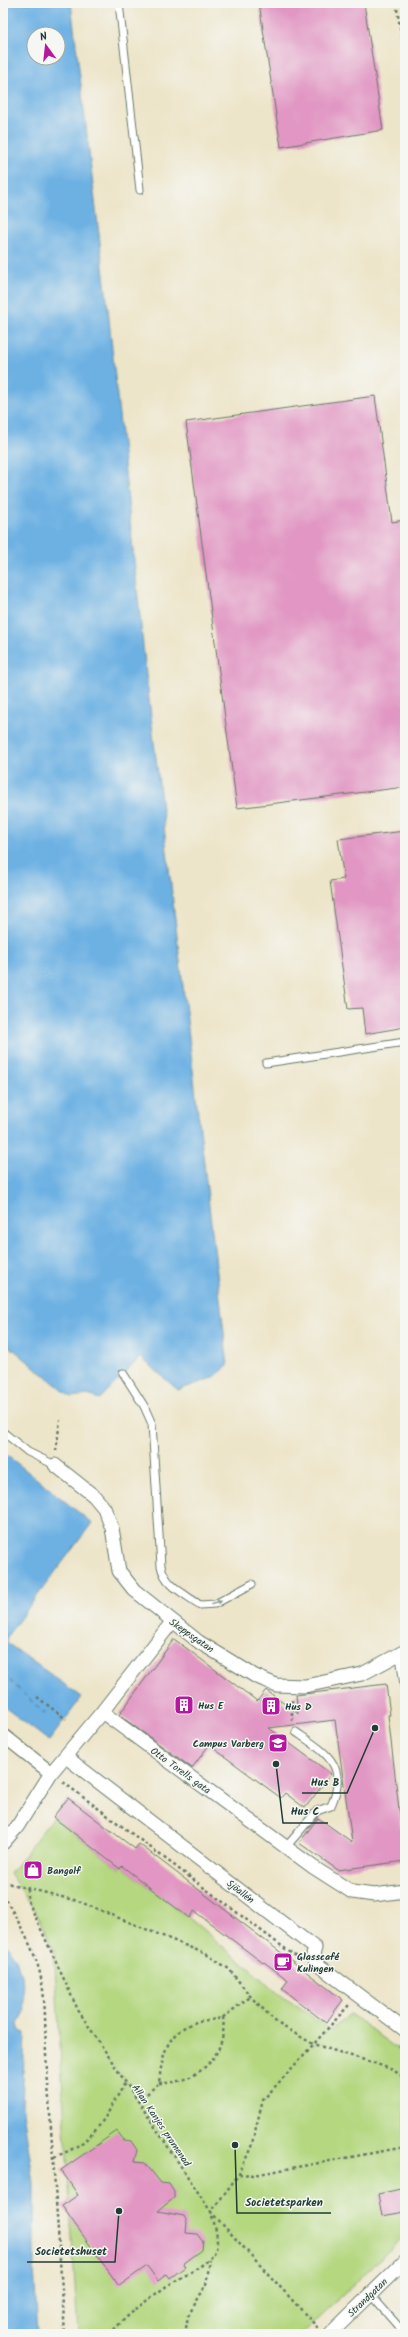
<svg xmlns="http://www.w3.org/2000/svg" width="408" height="2337" font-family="Kalam,sans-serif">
	<rect width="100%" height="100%" fill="#f6f6f2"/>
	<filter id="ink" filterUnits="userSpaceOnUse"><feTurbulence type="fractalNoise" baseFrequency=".025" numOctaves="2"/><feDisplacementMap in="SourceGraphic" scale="8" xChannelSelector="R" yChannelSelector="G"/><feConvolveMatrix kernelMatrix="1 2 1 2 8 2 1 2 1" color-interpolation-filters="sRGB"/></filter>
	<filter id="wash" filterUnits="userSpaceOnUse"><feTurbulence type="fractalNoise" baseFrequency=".012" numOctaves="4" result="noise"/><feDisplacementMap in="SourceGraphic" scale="16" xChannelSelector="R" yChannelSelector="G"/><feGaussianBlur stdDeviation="0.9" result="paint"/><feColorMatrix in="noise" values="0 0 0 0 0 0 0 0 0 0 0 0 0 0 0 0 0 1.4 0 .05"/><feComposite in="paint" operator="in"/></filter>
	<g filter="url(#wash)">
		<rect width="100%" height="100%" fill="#ede5c9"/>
		<path fill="#b4d77f" stroke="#6a8a5a" d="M53 1817 120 1869 122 1866 189 1918 278 1993 331 2030 350 2014 405 2055V2236L302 2334H78L54 1950 35 1911 10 1874Z"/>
		<path fill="#6db1e3" stroke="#46778c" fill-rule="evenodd" d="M3 3H71L107 300 146 674 228 1366 213 1378 178 1390 140 1357C128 1372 113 1384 100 1399L88 1395 71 1397 3 1341ZM34 34H58V58H34Z
			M3 1452 92 1523 7 1636V1643L82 1697 49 1741 3 1706Z
			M3 1945 9 1947 22 1975 25 2012 18 2024 20 2031 25 2033 22 2106 34 2183V2269L38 2334H3Z"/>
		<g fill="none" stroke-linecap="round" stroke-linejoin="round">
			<path stroke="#325a60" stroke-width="1" stroke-dasharray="5 4" stroke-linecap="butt" d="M3 1674 44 1713 50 1707"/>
		</g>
		<g id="blocks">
			<path fill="#e196c3" d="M259 3H364L383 130 281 147Z
				M375 396 392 522 405 520V787L237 808 186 422Z
				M405 831V1027L365 1034 362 1008 348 1009 330 881 344 879 338 839Z
				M174 1639 257 1701 266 1690 298 1714 296 1695 386 1684 390 1715H388L405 1861 338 1870 299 1843 318 1818 352 1842 335 1720 269 1728 331 1774 305 1808 285 1793 281 1798 209 1745 192 1768 119 1715Z
				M68 1798 135 1849 139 1844 343 2000 326 2023 282 1989 288 1980 264 1962 263 1963 194 1911 189 1918 122 1866 120 1869 53 1817Z
				M117 2131 124 2140 131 2141 137 2150 134 2162 145 2163 161 2183 169 2184 174 2192V2198L158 2211 184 2216 187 2222 186 2233 197 2234 203 2242 202 2250 183 2264 185 2267 170 2278 167 2274 158 2281 147 2266 119 2286 62 2206 78 2195 61 2170Z
				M405 2188V2212L382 2216 378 2194Z"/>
		</g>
	</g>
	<g filter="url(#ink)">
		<use href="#blocks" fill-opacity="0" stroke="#677868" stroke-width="1"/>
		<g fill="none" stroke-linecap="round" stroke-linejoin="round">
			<defs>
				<path id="lane" d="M119 3 140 190
					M266 1063 405 1042
					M123 1373 144 1406 152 1424 161 1566C165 1586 185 1594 200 1605L215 1604 252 1584
					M3 1432 28 1452 55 1465
					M400 1656 405 1693
					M286 1847 317 1811 331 1806C349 1765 326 1753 296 1732
					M370 2294 405 2334"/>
				<path id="street" d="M55 1465 94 1496 104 1508 112 1528 119 1571 134 1590 199 1642 255 1676 276 1685 305 1686 362 1674 405 1651
					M102 1712 172 1622
					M3 1735 51 1773
					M66 1757 315 1948 313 1955 317 1964 405 2030
					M3 1843 17 1827 51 1773 102 1712 313 1867 352 1892 374 1895 405 1891
					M330 2334 405 2261"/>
			</defs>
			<use href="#lane" stroke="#677868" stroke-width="9"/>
			<use href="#street" stroke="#677868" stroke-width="15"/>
			<path stroke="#677868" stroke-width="2.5" stroke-dasharray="3 3" stroke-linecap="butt" d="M396 3 405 57
				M56 1451 60 1420
				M37 1697 66 1719
				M292 1700V1721
				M63 1782 299 1959
				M3 1882 78 1901 206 1954 229 1969 251 1997 277 2023 313 2044 374 2063 393 2070 405 2078
				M28 1889V1901L78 2010 211 2212C214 2223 220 2240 215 2251 210 2265 176 2279 164 2288 144 2302 126 2316 110 2334
				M3 1895C17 1919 36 1951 41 1978 46 2003 45 2029 46 2055L65 2334
				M399 2045 405 2049
				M159 2083C196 2084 228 2057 223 2017
				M138 2102 159 2083C162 2056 166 2032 196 2022 204 2019 216 2021 223 2017 233 2011 241 2002 251 1997
				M54 2157C96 2142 104 2119 125 2083
				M239 2174 254 2175 405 2147
				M318 2328 211 2212 239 2174 251 2147 263 2100 349 2005
				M185 2334 188 2316 206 2285 210 2260"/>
			<use href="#lane" stroke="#fff" stroke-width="7"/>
			<use href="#street" stroke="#fff" stroke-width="13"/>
		</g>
		<defs><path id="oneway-solid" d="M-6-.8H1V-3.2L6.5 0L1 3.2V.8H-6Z"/></defs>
		<use fill="#8f9e9a" href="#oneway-solid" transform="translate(217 1602) rotate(-17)"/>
	</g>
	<defs>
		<symbol id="building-square" viewBox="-11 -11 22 22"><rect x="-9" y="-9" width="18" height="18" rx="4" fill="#b5179e" stroke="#f6f6f2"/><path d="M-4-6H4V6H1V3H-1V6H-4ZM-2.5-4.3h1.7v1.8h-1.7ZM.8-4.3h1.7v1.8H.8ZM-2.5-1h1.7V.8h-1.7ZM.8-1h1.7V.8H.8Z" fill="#fff"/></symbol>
		<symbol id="university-square" viewBox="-11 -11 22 22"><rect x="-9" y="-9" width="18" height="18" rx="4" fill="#b5179e" stroke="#f6f6f2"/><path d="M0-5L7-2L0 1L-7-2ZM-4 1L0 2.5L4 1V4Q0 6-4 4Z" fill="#fff"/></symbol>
		<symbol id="shop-square" viewBox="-11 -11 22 22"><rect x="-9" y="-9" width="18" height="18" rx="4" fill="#b5179e" stroke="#f6f6f2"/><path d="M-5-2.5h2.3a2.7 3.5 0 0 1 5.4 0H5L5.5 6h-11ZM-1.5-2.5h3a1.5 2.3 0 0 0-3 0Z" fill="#fff"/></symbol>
		<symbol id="cafe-square" viewBox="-11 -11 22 22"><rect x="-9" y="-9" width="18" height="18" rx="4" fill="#b5179e" stroke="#f6f6f2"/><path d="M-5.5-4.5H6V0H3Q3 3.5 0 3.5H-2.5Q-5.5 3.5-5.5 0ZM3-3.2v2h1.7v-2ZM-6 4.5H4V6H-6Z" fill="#fff"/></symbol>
	</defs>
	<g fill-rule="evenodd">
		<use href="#building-square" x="173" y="1694" width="22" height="22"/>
		<use href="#building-square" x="260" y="1695" width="22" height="22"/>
		<use href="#university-square" x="267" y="1732" width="22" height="22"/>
		<use href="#shop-square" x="22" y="1859" width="22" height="22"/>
		<use href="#cafe-square" x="272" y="1951" width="22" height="22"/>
	</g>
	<g text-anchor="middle" stroke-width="3" stroke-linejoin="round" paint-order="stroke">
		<g font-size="10" fill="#1f3d34" stroke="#f6f6f2">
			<text transform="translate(192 1635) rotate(35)" y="4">Skeppsgatan</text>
			<text transform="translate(181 1770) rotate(36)" y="4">Otto Torells gata</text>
			<text transform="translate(241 1891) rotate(38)" y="4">Sjöallén</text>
			<text transform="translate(162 2125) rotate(56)" y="4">Allan Kanjes promenad</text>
			<text transform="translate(367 2297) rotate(-44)" y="4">Strandgatan</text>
		</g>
		<g font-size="10" font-weight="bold" fill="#1f3d34" stroke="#f6f6f2" text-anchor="start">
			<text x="198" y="1709">Hus E</text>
			<text x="285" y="1710">Hus D</text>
			<text x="264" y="1747" text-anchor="end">Campus Varberg</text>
			<text x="47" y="1874">Bangolf</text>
			<text x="297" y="1960">Glasscafé<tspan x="297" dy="12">Kulingen</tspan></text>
		</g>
	</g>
	<path fill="none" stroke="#1f3d34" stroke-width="1.5" d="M375 1728L347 1793H302M276 1764L283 1823H328M235 2145L237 2213H331M119 2211L115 2262H27"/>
	<g fill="#1f3d34" stroke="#f6f6f2" stroke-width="1.5">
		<circle cx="375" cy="1728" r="4"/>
		<circle cx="276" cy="1764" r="4"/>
		<circle cx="235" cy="2145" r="4"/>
		<circle cx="119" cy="2211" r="4"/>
	</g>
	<g font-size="11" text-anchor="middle" font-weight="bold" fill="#1f3d34" stroke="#f6f6f2" stroke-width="3" stroke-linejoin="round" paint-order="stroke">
		<text x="325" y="1786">Hus B</text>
		<text x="305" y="1815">Hus C</text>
		<text x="284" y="2206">Societetsparken</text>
		<text x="71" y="2255">Societetshuset</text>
	</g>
	<rect width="408" height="2337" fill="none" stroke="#f6f6f2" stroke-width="16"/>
	<g transform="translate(46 46) rotate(345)"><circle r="19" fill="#f6f6f2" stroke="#a0aca6"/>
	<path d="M0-3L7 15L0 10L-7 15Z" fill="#b5179e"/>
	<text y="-6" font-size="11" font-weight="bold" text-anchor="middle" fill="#1f3d34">N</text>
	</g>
</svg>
